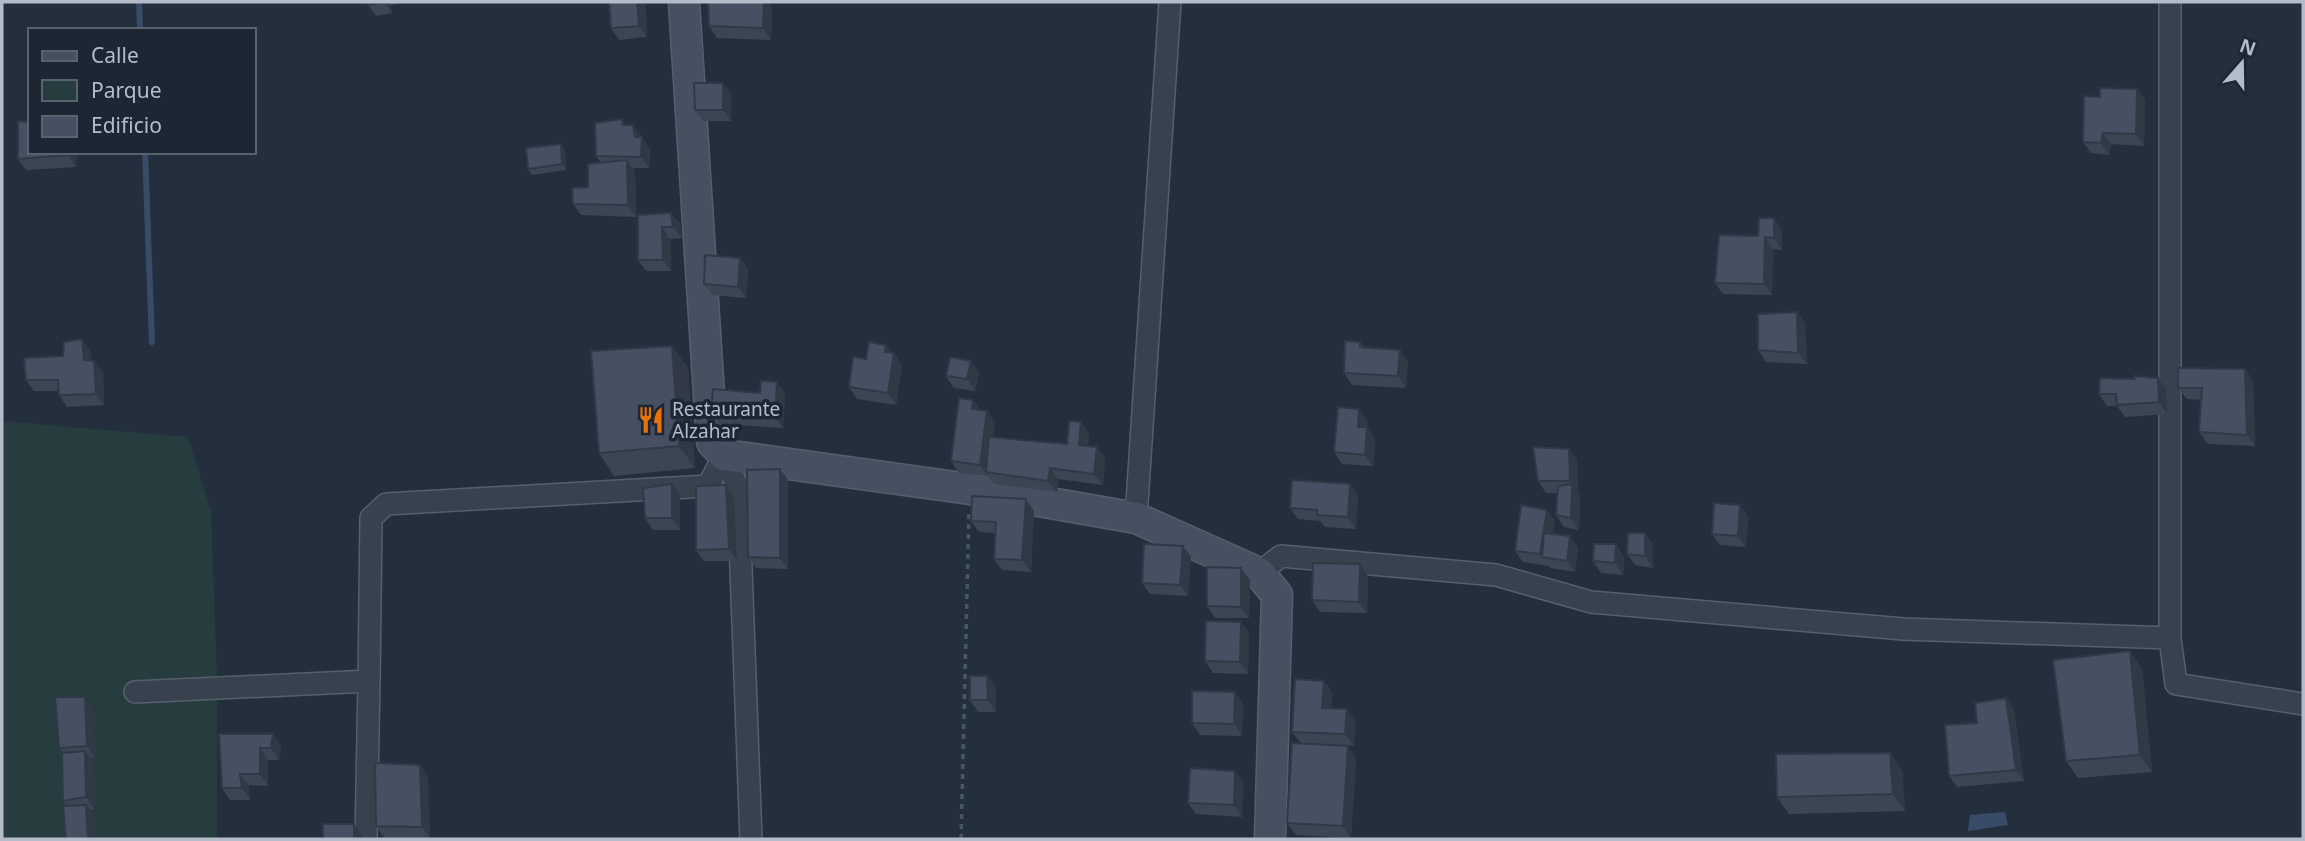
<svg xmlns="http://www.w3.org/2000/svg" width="2305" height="841" font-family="'Noto Sans',sans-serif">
	<rect width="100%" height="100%" fill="#242f3e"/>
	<path fill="#263c3f" d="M2 421 188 437 211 511 217 674V839H2Z"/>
	<path fill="#394c67" d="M2005 812 2008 825 1968 831 1970 815Z"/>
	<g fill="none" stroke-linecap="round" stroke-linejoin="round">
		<path stroke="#394c67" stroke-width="6" d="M139 2 140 30
			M145 152 152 342"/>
		<defs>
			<path id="minor" d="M1136 518 1170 2
				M1259 573 1281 556 1496 575 1591 602 1903 629 2170 638 2176 684 2303 704
				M2170 638V2
				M135 692 369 681 371 518 386 504 708 486 724 455 738 488 751 839
				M366 839 369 681"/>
			<path id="secondary" d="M684 2 712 442 724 455 970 489 1136 518 1259 573 1277 595 1270 839"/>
		</defs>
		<use href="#minor" stroke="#565f6c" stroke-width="24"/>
		<use href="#secondary" stroke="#565f6c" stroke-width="33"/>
		<path stroke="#44595c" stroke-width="3.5" stroke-dasharray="5 5" stroke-linecap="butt" d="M961 839 969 512"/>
		<use href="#minor" stroke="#38414e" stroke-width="21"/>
		<use href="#secondary" stroke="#465061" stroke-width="30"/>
	</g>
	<path fill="#3b4654" d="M367 2H410L390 5 392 13 376 16 368 5Z
		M609 2H645L647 37 619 40 611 28Z
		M708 2H768L772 8 771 40 717 38 709 26Z
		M2137 89 2145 100 2144 146 2111 144 2109 155 2091 153 2083 142 2100 97Z
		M731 94V121H703L695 110Z
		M622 119 626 125 641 136 650 149 649 168H633L635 172 636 217 581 215 573 204 588 187 601 163 596 156Z
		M565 150 566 170 532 175 528 169Z
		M77 152 76 167 26 170 18 159Z
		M671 213 680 224 682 238 670 239 671 271H646L638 260Z
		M1782 230V250L1773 249 1772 295 1723 294 1715 283 1758 236Z
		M740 258 748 269 746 298 712 295 704 284Z
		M1797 312 1805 323 1807 364 1766 362 1758 350Z
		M82 339 90 351 91 360 94 361 103 372 104 405 67 407 59 395V391H34L26 380 63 356Z
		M1360 342 1364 347 1408 361 1406 388 1352 385 1344 373Z
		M886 345 902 365 896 405 857 399 849 387 866 359Z
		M672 346 688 368 695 468 614 476 599 453Z
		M2245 369 2253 381 2255 446 2208 444 2199 432 2201 400 2187 399 2178 388Z
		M979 372 975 391 954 388 946 376Z
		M2166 389 2167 414 2125 417 2117 406H2107L2099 394Z
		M760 393H785L783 428 719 424 711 413Z
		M981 410 987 411 995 423 993 438 1067 444 1081 422 1089 434 1088 446 1097 447 1105 458 1103 485 1058 479 1057 492 994 484 988 476 959 473 951 461Z
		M1367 420 1366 427 1375 439 1373 466 1342 464 1334 452Z
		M1569 449 1577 460 1578 492 1580 496 1579 530 1564 527 1556 515 1558 493H1546L1538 481Z
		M780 469 788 480V569L756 568 748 557Z
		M1358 495 1356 529 1325 527 1320 521 1298 519 1290 508Z
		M680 496V530H653L645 518Z
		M734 497 737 561H704L696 550Z
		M1034 511 1031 572 1002 570 994 559 995 533 979 532 971 521Z
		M1748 516 1746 547 1720 545 1712 534Z
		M1555 521 1553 534 1570 536 1578 548 1575 572 1550 568 1549 566 1523 562 1515 551Z
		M1645 533 1653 544V568L1635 565 1627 554Z
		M1183 546 1191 557 1188 596 1150 594 1142 583Z
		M1624 556 1623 575 1601 573 1593 561Z
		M1368 576 1367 613 1320 612 1312 600Z
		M1250 580 1249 618H1215L1207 606Z
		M1241 622 1249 633 1248 674 1213 673 1205 661Z
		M2142 668 2152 772 2078 778 2066 761Z
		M987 676 996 687V712H978L970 700Z
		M1324 681 1332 692 1331 709 1355 721 1354 746 1301 743 1292 732Z
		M1235 692 1243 704 1242 736 1200 735 1192 723Z
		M2006 698 2014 710 2024 781 1957 787 1949 776 1977 723Z
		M93 709 95 758H90L93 763 94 809 90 810 95 816 66 806 63 801V753L59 748Z
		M273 734 281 746 279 760H268V786L248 785 250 800H230L222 788Z
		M1356 758 1351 838 1296 835 1287 823Z
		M420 765 428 777 430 838H384L376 826Z
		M1902 770 1905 811 1789 814 1777 797Z
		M1235 771 1243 782 1242 817 1196 814 1188 803Z"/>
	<path fill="#303945" d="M384 2H388L390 5 392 13Z
		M637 2H645L647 37 639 26Z
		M764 2H768L772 8 771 40 763 28Z
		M723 83 731 94V121L723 110Z
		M2137 89 2145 100 2144 146 2136 134Z
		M633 125 641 136 642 140V137L650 149 649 168 641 157 635 137Z
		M2103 133 2111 144 2109 155 2101 143Z
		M561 144 565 150 566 170 562 164Z
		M68 152H77L76 167 68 155Z
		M627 160 635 172 636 217 628 205Z
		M671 213 680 224 682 238 673 227Z
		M1774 218 1782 230V250L1774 238Z
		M662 227 670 239 671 271 663 260Z
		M1765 237 1773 249 1772 295 1764 284Z
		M740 258 748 269 746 298 738 287Z
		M1797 312 1805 323 1807 364 1798 353Z
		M82 339 90 351 93 372 84 360Z
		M886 345 894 356V353L902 365 896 405 888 393 885 352Z
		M672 346 688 368 695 468 679 446Z
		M1400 350 1408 361 1406 388 1398 376Z
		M94 361 103 372 104 405 96 394Z
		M971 361 979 372 975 391 967 379Z
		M2245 369 2253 381 2255 446 2247 435Z
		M2158 378 2166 389 2167 414 2159 402Z
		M777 382 785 393 783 428 775 417Z
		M973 400 981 411 972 409Z
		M1359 409 1367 420 1366 438 1358 427Z
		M987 411 995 423 989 473 986 472 988 477 980 465Z
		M1081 422 1089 434 1087 456 1079 445Z
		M1367 427 1375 439 1373 466 1365 455Z
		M1097 447 1105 458 1103 485 1094 474Z
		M1569 449 1577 460 1578 492 1580 496 1579 530 1571 518 1572 484 1570 481Z
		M1050 468 1058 479 1057 492 1048 481Z
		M780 469 788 480V569L780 558Z
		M672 484 680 496V530L672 518Z
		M1350 484 1358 495 1356 529 1348 517Z
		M726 485 734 497 737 561 729 549Z
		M1026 499 1034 511 1031 572 1022 560Z
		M1740 505 1748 516 1746 547 1738 536Z
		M1547 510 1555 521 1550 558 1542 557 1549 566 1540 554Z
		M1645 533 1653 544V568L1645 556Z
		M1570 536 1578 548 1575 572 1567 561Z
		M1616 544 1624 556 1623 575 1615 563Z
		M1183 546 1191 557 1188 596 1180 585Z
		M1360 564 1368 576 1367 613 1359 602Z
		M1241 568 1250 580 1249 618 1241 607Z
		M1241 622 1249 633 1248 674 1240 662Z
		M2130 651 2142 668 2152 772 2140 755Z
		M987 676 996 687V712L988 700Z
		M1324 681 1332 692 1330 720 1322 708Z
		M1235 692 1243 704 1242 736 1234 724Z
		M85 697 93 709 95 758 87 746Z
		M2006 698 2014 710 2024 781 2016 770Z
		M1347 709 1355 721 1354 746 1345 734Z
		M273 734 281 746 279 760 271 748Z
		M1348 746 1356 758 1351 838 1343 826Z
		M260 748 268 760V786L260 774Z
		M85 751 93 763 94 809 86 797Z
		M1890 753 1902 770 1905 811 1893 794Z
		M420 765 428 777 430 838 422 827Z
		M1235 771 1243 782 1242 817 1234 805Z
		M240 774 248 785 250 800 242 788Z
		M86 805 95 816 96 839H88Z
		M354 824 362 836V839H354Z"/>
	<path fill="#455162" stroke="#303945" stroke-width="2" d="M367 2H383L368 5Z
		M609 2H637L639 26 611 28Z
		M708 2H764L763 28 709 26Z
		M694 83H723V110H695Z
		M2100 88 2137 89 2136 134 2103 133 2101 143 2083 142 2084 96 2100 97Z
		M622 119 623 125H633L635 137H642L641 157 596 156 595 123Z
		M18 121 30 122V152H68V155L18 159Z
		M561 144 562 164 528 169 526 148Z
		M627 160 628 205 573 204 572 188 588 187V164Z
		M671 213 673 227H662L663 260H638V215Z
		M1759 218H1774V238L1765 237 1764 284 1715 283 1719 235 1758 236Z
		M705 255 740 258 738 287 704 284Z
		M1797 312 1798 353 1758 350V314Z
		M82 339 84 360 94 361 96 394 59 395 58 380H26L24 358 63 356 64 342Z
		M1345 341 1360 342V347L1400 350 1398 376 1344 373Z
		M869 342 886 345 885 352 894 353 888 393 849 387 853 357 866 359Z
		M672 346 679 446 599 453 591 351Z
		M950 357 971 361 967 379 946 376Z
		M2178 368 2245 369 2247 435 2199 432 2202 388H2178Z
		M2134 376 2158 378 2159 402 2117 405 2116 394H2099L2100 378 2135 379Z
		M761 381 777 382 775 417 711 413 713 389 760 393Z
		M959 398 973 400 972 409 987 411 980 465 951 461Z
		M1338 407 1359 409 1358 427H1367L1365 455 1334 452Z
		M1069 421 1081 422 1079 445 1097 447 1094 474 1050 468 1048 481 986 472 989 437 1067 444Z
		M1533 447 1569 449 1570 481H1538Z
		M780 469V558L748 557 747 470Z
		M1292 480 1350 484 1348 517 1317 515V510L1290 508Z
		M672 484V518H645L643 488Z
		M1572 484 1571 518 1556 515 1558 486Z
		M726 485 729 549 696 550V486Z
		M972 496 1026 499 1022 560 994 559 996 522 971 521Z
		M1714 503 1740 505 1738 536 1712 534Z
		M1521 505 1547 510 1540 554 1515 551Z
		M1544 533 1570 536 1567 561 1542 557Z
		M1628 533H1645V556L1627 554Z
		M1144 544 1183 546 1180 585 1142 583Z
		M1594 544H1616L1615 563 1593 561Z
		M1313 563 1360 564 1359 602 1312 600Z
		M1207 567 1241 568V607L1207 606Z
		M1206 621 1241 622 1240 662 1205 661Z
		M2130 651 2140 755 2066 761 2053 660Z
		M970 676H987L988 700H970Z
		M1295 679 1324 681 1322 708 1347 709 1345 734 1292 732Z
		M1192 691 1235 692 1234 724 1192 723Z
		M55 697H85L87 746 59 748Z
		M2006 698 2016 770 1949 776 1945 725 1977 723 1975 703Z
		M219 734H273L271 748H260V774H240L242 788H222Z
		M1292 743 1348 746 1343 826 1287 823Z
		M85 751 86 797 63 801 62 753Z
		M1890 753 1893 794 1777 797 1776 754Z
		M375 763 420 765 422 827 376 826Z
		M1190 768 1235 771 1234 805 1188 803Z
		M86 805 88 839H66L63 806Z
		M323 824H354V839H323Z"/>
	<defs>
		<symbol id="restaurant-bare" viewBox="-9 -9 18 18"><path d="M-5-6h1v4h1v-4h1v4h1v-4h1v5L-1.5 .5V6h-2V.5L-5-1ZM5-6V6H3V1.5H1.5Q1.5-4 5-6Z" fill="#e8710a" stroke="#1d2633" stroke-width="2.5" paint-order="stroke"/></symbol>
	</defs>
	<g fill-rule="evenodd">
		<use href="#restaurant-bare" x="632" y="401" width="38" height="38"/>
	</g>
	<g text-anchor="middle" stroke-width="7" stroke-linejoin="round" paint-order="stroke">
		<g font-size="19" fill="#b4bcc9" stroke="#1d2633" text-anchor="start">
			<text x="672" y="416">Restaurante<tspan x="672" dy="22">Alzahar</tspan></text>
		</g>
	</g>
	<rect width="2305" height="841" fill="none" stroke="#b4bcc9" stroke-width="7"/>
	<rect x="28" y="28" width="228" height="126" fill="#1d2633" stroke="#59626f" stroke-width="2"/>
	<rect x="42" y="51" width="35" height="10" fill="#465061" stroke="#59626f" stroke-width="2"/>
	<text x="91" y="63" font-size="21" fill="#b4bcc9">Calle</text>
	<rect x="42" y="80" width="35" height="21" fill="#263c3f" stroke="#59626f" stroke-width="2"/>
	<text x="91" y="98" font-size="21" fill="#b4bcc9">Parque</text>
	<rect x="42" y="116" width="35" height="21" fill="#455162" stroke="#59626f" stroke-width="2"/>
	<text x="91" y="133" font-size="21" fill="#b4bcc9">Edificio</text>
	<g transform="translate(2242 63) rotate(20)" stroke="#1d2633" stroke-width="5" paint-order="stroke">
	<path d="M0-5L12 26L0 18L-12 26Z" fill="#b4bcc9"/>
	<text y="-10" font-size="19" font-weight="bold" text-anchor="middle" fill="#b4bcc9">N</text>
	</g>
</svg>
